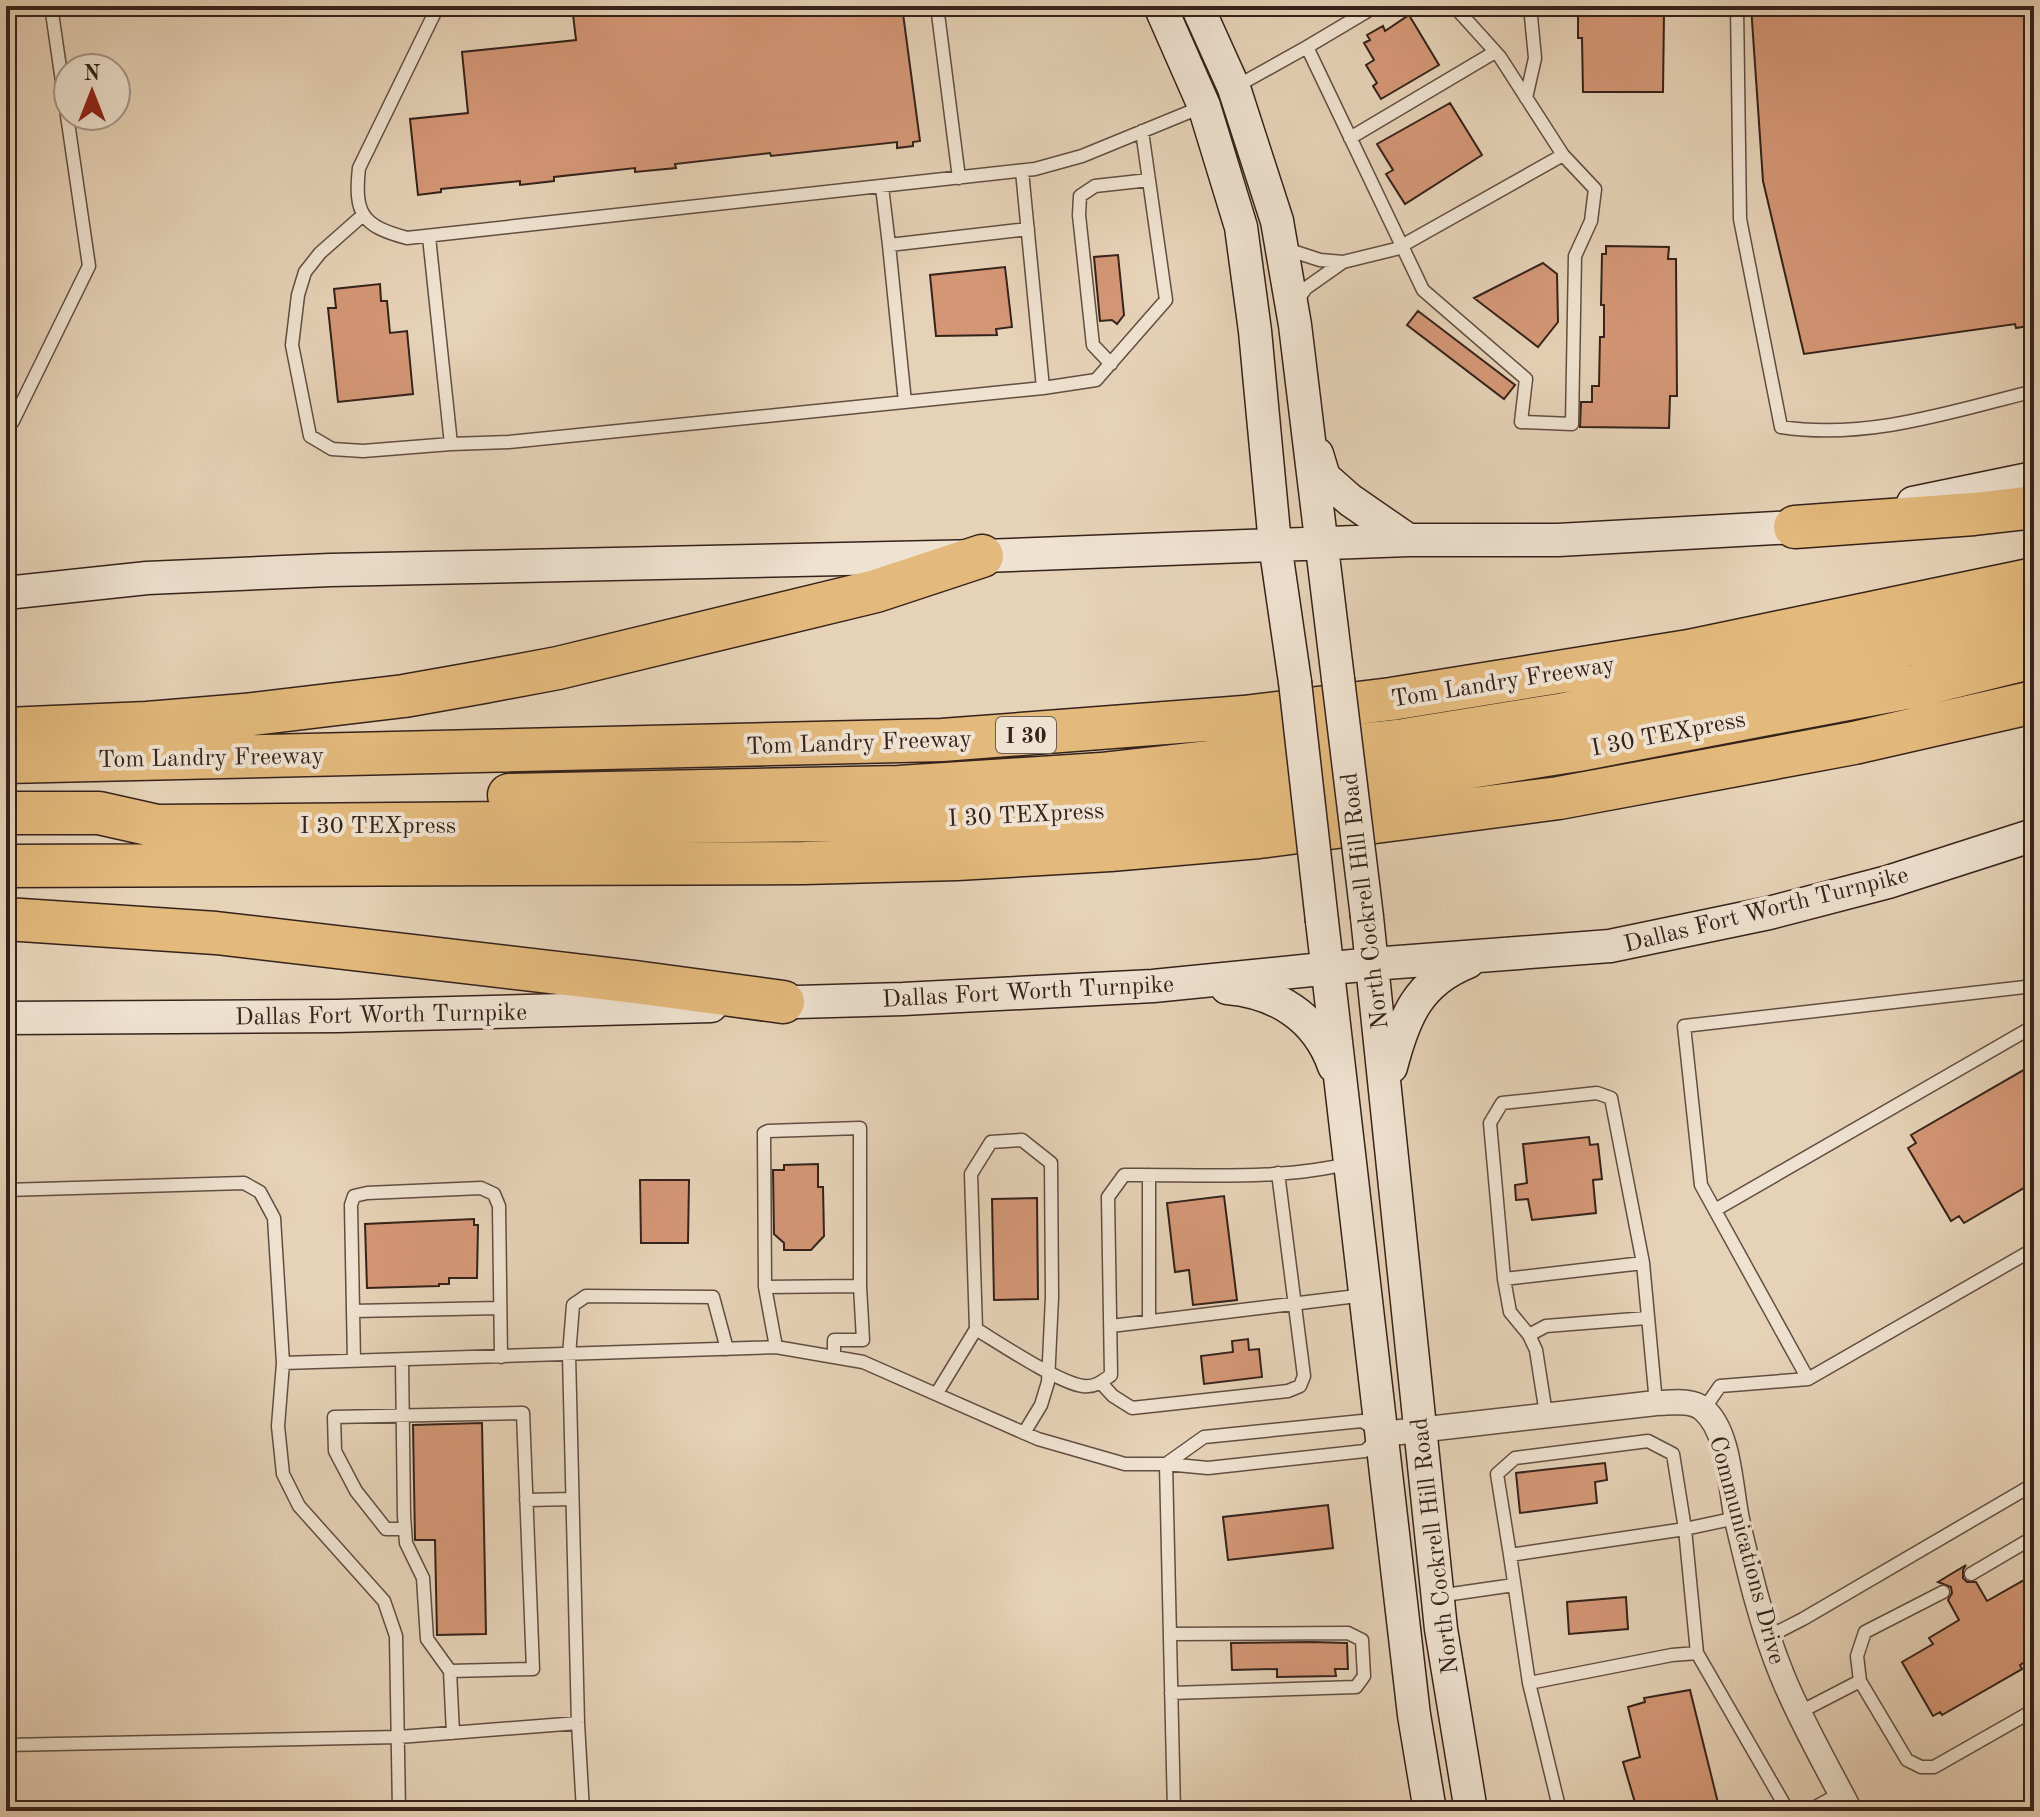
<svg xmlns="http://www.w3.org/2000/svg" width="2040" height="1817" font-family="'Old Standard TT',serif">
	<rect width="100%" height="100%" fill="#e6d2b7"/>
	<filter id="stains"><feTurbulence type="fractalNoise" baseFrequency=".0025" numOctaves="4"/><feColorMatrix values="0 0 0 0 .2 0 0 0 0 .09 0 0 0 0 .02 0 0 0 .5 -.17"/></filter>
	<radialGradient id="worn" r=".72"><stop offset=".6" stop-color="#630" stop-opacity="0"/><stop offset="1" stop-color="#630" stop-opacity=".3"/></radialGradient>
	<path fill="#d49776" stroke="#35221b" stroke-width="2" d="M572 6H902L920 141 913 142V146L897 148V142L771 156 770 153 675 164 676 168 635 172V168L554 177V181L520 185V181L441 189V192L418 195 410 119 468 113 462 52 576 40Z
		M1578 6H1638V13H1664L1663 92H1583L1582 38H1578Z
		M1751 6H2034V325L2016 328 2015 324 1804 354 1763 181Z
		M1409 15 1439 65 1381 99 1373 86 1377 83 1366 65 1374 60 1364 43 1370 40 1367 35 1383 26 1385 31Z
		M1450 103 1482 155 1405 204 1386 174 1393 170 1377 144Z
		M1606 246 1669 247 1668 259H1676L1677 396H1670L1669 428 1580 427 1581 402H1592V386H1599L1600 337H1604V305H1601L1602 254H1606Z
		M1118 255 1124 315 1117 324 1112 320 1100 321 1094 257Z
		M1543 263 1557 274 1558 322 1538 347 1474 298Z
		M1005 267 1012 327 996 329 997 335 936 336 930 275Z
		M380 284 381 301H387L390 333 407 331 413 394 338 402 328 308H336L334 289Z
		M1418 311 1515 385 1504 399 1407 325Z
		M2034 1064V1182L1964 1223 1959 1216 1951 1221 1908 1148 1916 1143 1911 1135Z
		M1589 1137 1590 1145 1598 1144 1602 1179 1593 1180 1596 1213 1532 1220 1528 1199 1516 1200 1515 1185 1527 1183 1523 1144Z
		M818 1164V1187H823L824 1236 811 1250H784V1243L774 1234 773 1170H784V1165Z
		M640 1180H689L688 1243H641Z
		M1224 1196 1237 1300 1193 1305 1189 1270 1175 1272 1167 1203Z
		M1037 1198 1038 1299 994 1300 992 1199Z
		M474 1219V1225H478L477 1278H449V1284H439V1286L367 1288 365 1224Z
		M1248 1339 1249 1350 1259 1349 1262 1377 1204 1384 1201 1356 1233 1352 1232 1341Z
		M482 1423 486 1634 437 1635 435 1540H415L413 1425Z
		M1605 1463 1607 1480 1595 1482 1597 1503 1520 1513 1516 1473Z
		M1328 1505 1333 1548 1228 1560 1223 1517Z
		M1966 1565 1963 1570V1578L1967 1582H1976L1987 1601 2026 1579 2028 1583 2034 1580V1656L2020 1665 2022 1669 1942 1715 1940 1712 1933 1716 1902 1662 1933 1644 1929 1638 1959 1620 1948 1600 1952 1593 1951 1587 1938 1582Z
		M1626 1597 1628 1629 1569 1634 1567 1602Z
		M1312 1642 1347 1643 1348 1669H1335L1336 1676 1277 1677V1669L1232 1670 1231 1643Z
		M1690 1690 1720 1811H1654L1652 1802 1636 1806 1623 1762 1640 1757 1628 1707 1645 1702 1644 1698Z"/>
	<g fill="none" stroke-linecap="round" stroke-linejoin="round">
		<defs>
			<path id="lane" d="M438 6 359 168C354 214 362 226 407 238L1035 169 1082 156 1204 106
				M937 6 959 178
				M1737 6 1740 219 1781 427C1867 440 1951 412 2034 391
				M1307 47 1376 6
				M1237 86 1307 47 1423 290 1526 379 1521 422 1572 424 1575 256 1591 221 1595 189 1563 155 1500 57 1454 6
				M1526 98 1535 58 1530 6
				M1350 138 1495 52
				M882 187 889 245 1028 229
				M363 215 320 253 305 272 298 295 292 345 310 436 332 449 363 451 451 444
				M429 237 451 444 509 442 1043 388 1022 171
				M889 245 905 402
				M1286 249 1320 260 1343 262 1396 249 1563 155
				M1297 301 1306 288 1343 262
				M1111 364 1093 345 1079 215 1080 196 1095 186 1149 180
				M1043 388 1096 380 1166 300 1142 131
				M6 429 13 421 89 266 51 6
				M6 1190 244 1183 260 1192 274 1218 283 1363 278 1426 283 1474 299 1506 384 1601 396 1636 399 1811
				M1715 1210 2034 1026
				M1504 1279 1643 1263
				M765 1287 764 1133 768 1131 860 1128V1286
				M353 1311 500 1308
				M1149 1321V1175
				M1111 1326 1365 1295
				M976 1329C999 1343 1059 1383 1083 1386 1094 1388 1103 1381 1111 1375L1108 1197 1124 1175C1196 1174 1281 1181 1350 1163
				M1529 1335 1546 1326 1647 1318
				M776 1347 765 1287 860 1286 863 1340H834V1357
				M402 1360 404 1516 406 1543 423 1578 427 1639 450 1671 533 1669 523 1413 334 1417 335 1451 356 1491 386 1529H405
				M354 1361 351 1205 354 1196 367 1193 481 1188 494 1194 499 1206 501 1357
				M283 1363 776 1347 863 1362 1038 1439 1125 1464H1166L1208 1468 1365 1451 1383 1434 1362 1421 1204 1437 1166 1464
				M1808 1379 2034 1249
				M1101 1383 1113 1396 1132 1408 1288 1391 1300 1386 1304 1376 1278 1173
				M937 1393 976 1329 971 1174 991 1142 1022 1140 1051 1163 1052 1297 1048 1382 1041 1405 1024 1433
				M1704 1409 1720 1386 1808 1379 1701 1185 1684 1026 2034 986
				M1546 1414 1536 1350 1529 1335 1510 1312 1504 1279 1490 1123 1502 1103 1597 1093 1611 1098 1643 1263 1656 1403
				M1166 1464 1174 1811
				M526 1500 572 1499
				M1510 1555 1497 1474 1515 1458 1648 1441 1673 1454 1685 1529 1697 1653
				M1971 1574 2034 1537
				M1438 1596 1514 1585
				M1170 1634 1348 1633 1362 1640 1364 1676 1356 1687 1171 1693
				M1768 1637 1803 1619 2034 1484
				M450 1671 453 1733
				M1860 1681 1857 1656 1865 1632 1943 1592
				M1529 1683 1672 1655 1697 1653 1788 1811
				M1800 1712 1860 1681 1907 1760 1921 1767H1934L2034 1710
				M6 1745 399 1737 578 1723
				M583 1811 578 1723 569 1355 573 1305 586 1296 713 1297 727 1349
				M1560 1811 1529 1683 1510 1555 1685 1529 1736 1518
				M1808 1811 1841 1793"/>
			<path id="street" d="M1383 1434 1656 1403C1671 1403 1691 1399 1703 1409 1731 1432 1730 1492 1738 1524 1750 1575 1762 1626 1782 1675 1801 1722 1827 1766 1850 1811"/>
			<path id="secondary" d="M1160 6 1204 106 1241 227 1255 331 1275 544 1295 682
				M1197 6 1234 88 1277 221 1295 325 1338 679
				M1317 454 1324 477 1350 500 1408 540
				M1913 503 2034 478
				M6 593 147 578 330 570 982 556 1408 540H1558L1795 527 1817 523
				M1367 917 1441 1629 1471 1811
				M1322 921 1414 1715 1430 1811
				M1227 988C1276 992 1317 1017 1334 1066
				M761 1003 903 999 1153 986 1372 964 1610 946 1769 913 1888 882 2034 835
				M6 1018 338 1016 711 1006
				M1391 1067C1404 1017 1418 982 1468 962"/>
			<path id="highway" d="M1795 527 1974 514 2034 507
				M6 729 147 723 244 715 404 696 483 682 558 668 876 591 982 556
				M6 762 942 740 1244 717 1391 699 1689 651 2034 579
				M509 795 899 787 1101 774 1404 740 1559 715 2034 619
				M6 813H99L157 826 977 819 1292 795 1578 750 1916 686 2034 657
				M6 866 804 863 957 859 1110 850 1259 837 1559 798 1854 743 2034 702
				M6 919 216 933 635 982 783 1002"/>
		</defs>
		<use href="#lane" stroke="#614e42" stroke-width="15"/>
		<use href="#street" stroke="#614e42" stroke-width="27"/>
		<use href="#secondary" stroke="#35221b" stroke-width="35"/>
		<use href="#highway" stroke="#35221b" stroke-width="45"/>
		<use href="#lane" stroke="#efe2d0" stroke-width="12"/>
		<use href="#street" stroke="#efe2d0" stroke-width="24"/>
		<use href="#secondary" stroke="#efe2d0" stroke-width="32"/>
		<use href="#highway" stroke="#e3b97c" stroke-width="42"/>
		<defs>
			<path id="secondary-bridge" d="M1338 679 1367 917
				M1295 682 1322 921"/>
		</defs>
		<use href="#secondary-bridge" stroke="#35221b" stroke-width="35" stroke-linecap="butt"/>
		<use href="#secondary-bridge" stroke="#efe2d0" stroke-width="32"/>
	</g>
	<g text-anchor="middle" stroke-width="8" stroke-linejoin="round" paint-order="stroke">
		<rect fill="#efe2d0" stroke="#6d5c51" stroke-width="2" x="996" y="717" width="60" height="36" rx="6"/>
		<g font-size="22" font-weight="bold" fill="#35221b">
			<text x="1026" y="743">I 30</text>
		</g>
		<g font-size="24" fill="#35221b" stroke="#efe2d0">
			<text transform="translate(1503 681) rotate(-9)" y="8">Tom Landry Freeway</text>
			<text transform="translate(1668 733) rotate(-11)" y="8">I 30 TEXpress</text>
			<text transform="translate(859 742) rotate(-2)" y="8">Tom Landry Freeway</text>
			<text transform="translate(211 757) rotate(-1)" y="8">Tom Landry Freeway</text>
			<text transform="translate(1026 814) rotate(-3)" y="8">I 30 TEXpress</text>
			<text x="378" y="833">I 30 TEXpress</text>
			<text transform="translate(1364 901) rotate(-97)" y="8">North Cockrell Hill Road</text>
			<text transform="translate(1766 909) rotate(-14)" y="8">Dallas Fort Worth Turnpike</text>
			<text transform="translate(1028 991) rotate(-3)" y="8">Dallas Fort Worth Turnpike</text>
			<text transform="translate(381 1014) rotate(-1)" y="8">Dallas Fort Worth Turnpike</text>
			<text transform="translate(1434 1546) rotate(-97)" y="8">North Cockrell Hill Road</text>
			<text transform="translate(1748 1550) rotate(75)" y="8">Communications Drive</text>
		</g>
	</g>
	<rect width="2040" height="1817" fill="none" stroke="#e6d2b7" stroke-width="32"/>
	<rect x="8" y="8" width="2024" height="1801" fill="none" stroke="#35221b" stroke-width="4"/>
	<rect x="16" y="16" width="2008" height="1785" fill="none" stroke="#35221b" stroke-width="2"/>
	<g transform="translate(92 92)"><circle r="38" fill="#efe2d0" stroke="#a59588" stroke-width="2"/>
	<path d="M0-6L14 30L0 20L-14 30Z" fill="#8f2418"/>
	<text y="-12" font-size="22" font-weight="bold" text-anchor="middle" fill="#35221b">N</text>
	</g>
	<rect width="100%" height="100%" filter="url(#stains)"/>
	<rect width="100%" height="100%" fill="url(#worn)"/>
</svg>
